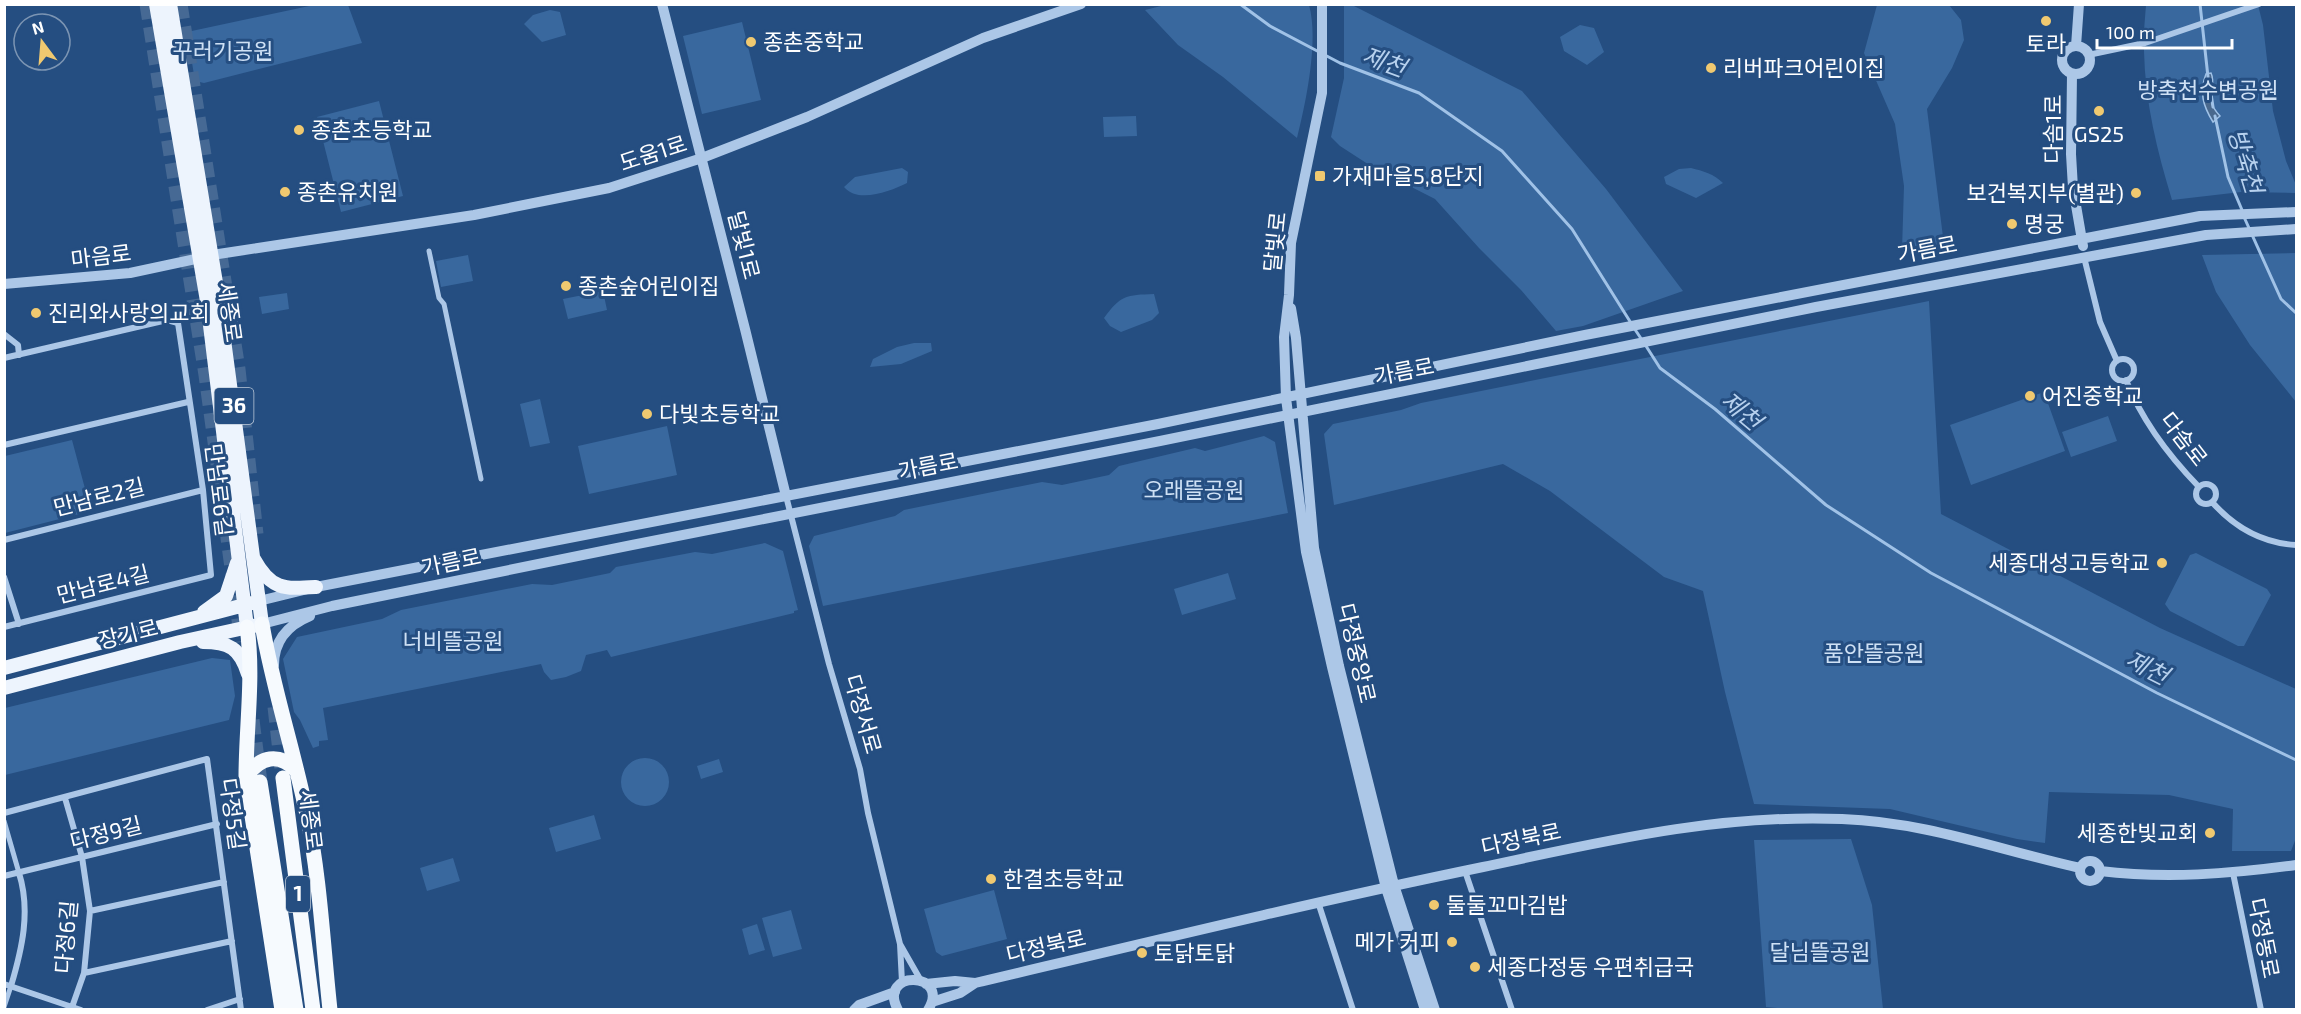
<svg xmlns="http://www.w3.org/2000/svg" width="2301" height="1014" font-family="'Exo 2','Noto Sans KR',sans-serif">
	<rect width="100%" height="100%" fill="#254e81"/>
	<path fill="#39689e" d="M1169 4 1309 5C1319 40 1306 102 1297 138L1223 77 1178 45 1145 10Z
		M314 5H348L362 43 204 83 195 81 187 32Z
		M1344 5H1352L1522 91 1606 189 1683 291 1583 326 1556 331 1521 290 1479 248 1435 199 1374 168 1340 146 1331 137 1344 78Z
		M1877 5H1949L1961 20 1964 40 1952 68 1927 109 1944 245 1902 250 1904 186 1895 124 1864 53Z
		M2146 5H2258L2263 25 2273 111 2286 161 2296 185V193L2241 192 2172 200C2157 151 2145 102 2144 51 2143 35 2145 20 2146 5Z
		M550 10 560 12 566 35 542 42 524 24 533 15Z
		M742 22 761 100 702 114 683 36Z
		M1580 25 1594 28 1604 52 1587 65 1564 51 1560 37Z
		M379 101 403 196 341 212 317 117Z
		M1136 116 1137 136 1104 137 1103 117Z
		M902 168 908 172 907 183C891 191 858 204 844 187L855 177Z
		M1691 168C1703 171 1714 174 1723 183L1696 198 1666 184 1664 177 1679 169Z
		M2296 253V402L2250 345 2216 292 2202 255Z
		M468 255 473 281 441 287 436 261Z
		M603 291 607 310 568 319 563 299Z
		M287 293 289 309 262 314 259 297Z
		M1154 294 1159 313 1152 320 1121 332 1110 326 1104 318C1121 295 1126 295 1154 294Z
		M1929 301 1941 514 2160 628 2296 689V838L2291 851H2232L2233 809 2169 795 2049 792 2045 843 2017 839 1890 809 1754 804 1725 692 1703 591 1664 577 1550 491 1503 464 1334 505 1324 434 1333 424 1401 410 1421 403Z
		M914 343H931L932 351 901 364 870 367 873 359 897 347Z
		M2044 392 2065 451 1971 485 1950 425Z
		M540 399 550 443 530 447 520 404Z
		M2108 416 2117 441 2071 457 2062 432Z
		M667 426 677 475 589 494 578 446Z
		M1264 436 1275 442 1288 513 823 606 809 546 814 536 895 516 904 510 1042 482 1062 485 1109 475 1119 466 1195 448 1205 451Z
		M72 440 91 511 5 533V456Z
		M765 543 783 551 798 610 794 611V613L611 657 607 650 586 655 581 671 566 677 551 680 544 672 541 664 323 708 328 740 319 741V746L313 748 300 720 294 712 283 659 297 637 382 619 401 610 532 584 552 585 610 573 616 567 695 552 712 554Z
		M2196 553 2267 589 2271 595 2244 646H2238L2170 611 2165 604 2190 555Z
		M1228 573 1236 599 1182 615 1174 589Z
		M212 658 230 660 235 696 229 720 5 775V708Z
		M621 782a24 24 0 1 1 48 0a24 24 0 1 1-48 0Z
		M719 759 723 772 701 779 697 766Z
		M594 815 601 839 556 852 549 828Z
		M1851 839 1872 905 1883 1009 1803 1010 1766 1007 1754 840Z
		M453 858 460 881 427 891 420 868Z
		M994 890 1007 939 942 956 936 952 924 909Z
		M791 910 802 949 773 957 762 918Z
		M757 924 765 950 749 955 742 929Z"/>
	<path fill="#4a698d" stroke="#a0c2e7" stroke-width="1.5" d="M2211 73C2218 88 2201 96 2220 116L2213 122C2203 106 2199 92 2206 74Z"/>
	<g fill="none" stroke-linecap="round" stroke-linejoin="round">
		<path stroke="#a0c2e7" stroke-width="3" d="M1240 4 1270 26 1340 63 1419 93 1502 151 1572 229 1631 323
			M2200 4 2208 77
			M2210 87 2213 107
			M2215 116 2228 177 2242 210
			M2244 217 2281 299 2296 313
			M1634 328 1642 340
			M1646 346 1660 368 1715 409 1826 505 1931 573 2157 693 2296 760"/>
		<path stroke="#466994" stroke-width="15" stroke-dasharray="15 8" stroke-linecap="butt" d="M147 4 206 375 242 642
			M180 4 238 369 256 534
			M275 707 283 778
			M252 720 260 782"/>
		<path stroke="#acc7e7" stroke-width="5" d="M429 251 439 298 444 304 481 479
			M4 821 19 873
			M4 1007 11 986"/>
		<path stroke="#acc7e7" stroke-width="6" d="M2088 55 2145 43 2259 4
			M2084 257 2100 322 2117 361
			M4 334 18 345 19 355
			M4 358 167 320 178 323 203 490 211 575 4 627
			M2112 370a11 11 0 1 1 22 0a11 11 0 1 1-22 0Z
			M2126 380C2142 421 2169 456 2199 487
			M4 445 188 402
			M2196 494a10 10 0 1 1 20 0a10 10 0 1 1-20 0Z
			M786 496 829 664 860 769 868 813 900 944 902 982
			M2212 502C2235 528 2262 543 2296 545
			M4 540 203 490
			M4 577 19 624
			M65 798 82 857 90 911 84 973 71 1010
			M4 813 207 759 241 1010
			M1465 871 1512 1010
			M2233 873 2261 1010
			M4 876 217 824
			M1318 902 1353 1010
			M90 911 224 882
			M900 944 920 979
			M84 973 232 941
			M4 984 81 1010
			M11 986C22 949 31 911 19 873
			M207 1010 240 999"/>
		<path stroke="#acc7e7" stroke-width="10" d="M662 4 745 329 786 496
			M1322 4V93L1291 243 1289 295 1284 337 1286 398 1306 552 1332 667 1386 888 1425 1010
			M2076 46 2079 4
			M2062 60a14 14 0 1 1 28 0a14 14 0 1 1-28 0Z
			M2072 74 2071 154 2073 188 2083 246
			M212 255 474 215 609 188 702 158 807 117 983 38 1081 4
			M4 284 130 273 200 258
			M1291 308 1296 338 1314 548 1339 666 1394 885 1435 1010
			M259 601 316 587 1158 424 1585 335 2200 216 2296 212
			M262 624 332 606 632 545 1160 441 1816 307 2206 235 2296 229
			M274 665C274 641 288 625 310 616
			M2080 871a10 10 0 1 1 20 0a10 10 0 1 1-20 0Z
			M2100 871C2166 879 2230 874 2296 865
			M926 984 955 981 975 983C1144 943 1313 902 1483 867 1605 841 1717 814 1842 819 1926 822 1999 850 2080 868
			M932 1002 960 993 975 983
			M854 1010 859 1005 895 992
			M898 1010C876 969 952 971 928 1010"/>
		<path stroke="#edf4fd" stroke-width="14" d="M156 4 207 301 247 627
			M254 559C271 590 284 589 316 587
			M204 612 226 596 237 563
			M203 642C229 642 240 648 248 674
			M4 668 252 603
			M4 688 180 642 262 624 218 295 170 4"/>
		<path stroke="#f6fafe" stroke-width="15" d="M262 624C273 689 294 751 307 815 320 879 323 945 330 1010
			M247 627C254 677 246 727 246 777L282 1010
			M246 777C260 756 279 752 297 771
			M283 778 313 1010
			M260 782 296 1010"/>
	</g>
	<g fill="#f0c970" stroke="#254e81" stroke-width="2">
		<circle cx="2046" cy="21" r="6"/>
		<circle cx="751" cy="42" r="6"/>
		<circle cx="1711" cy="68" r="6"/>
		<circle cx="2099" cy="111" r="6"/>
		<circle cx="299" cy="130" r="6"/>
		<rect x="1314" y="170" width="12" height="12" rx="3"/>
		<circle cx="285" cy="192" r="6"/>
		<circle cx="2136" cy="193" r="6"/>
		<circle cx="2012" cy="224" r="6"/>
		<circle cx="566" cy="286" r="6"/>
		<circle cx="36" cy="313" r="6"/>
		<circle cx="2030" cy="396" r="6"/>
		<circle cx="647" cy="414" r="6"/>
		<circle cx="2162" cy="563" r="6"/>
		<circle cx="2210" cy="833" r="6"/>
		<circle cx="991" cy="879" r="6"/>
		<circle cx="1434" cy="905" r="6"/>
		<circle cx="1452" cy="942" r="6"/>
		<circle cx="1142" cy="953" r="6"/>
		<circle cx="1475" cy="967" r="6"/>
	</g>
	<g text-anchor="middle" stroke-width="6" stroke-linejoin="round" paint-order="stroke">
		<g fill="#254e81" stroke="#becad9" stroke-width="1.5">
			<rect x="214.5" y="388" width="39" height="36" rx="4.5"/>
			<rect x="286" y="876" width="24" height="36" rx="4.5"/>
		</g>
		<g font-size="21" font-weight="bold" fill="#fff">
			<text x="234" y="413">36</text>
			<text x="298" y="901">1</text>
		</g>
		<g font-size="22" fill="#fff" stroke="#254e81" text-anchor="start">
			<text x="763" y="50">종촌중학교</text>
			<text x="2046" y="52" text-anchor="middle">토라</text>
			<text x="1723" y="76">리버파크어린이집</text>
			<text x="311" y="138">종촌초등학교</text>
			<text x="2099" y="142" text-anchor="middle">GS25</text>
			<text x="1332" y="184">가재마을5,8단지</text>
			<text x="297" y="200">종촌유치원</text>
			<text x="2124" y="201" text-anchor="end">보건복지부(별관)</text>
			<text x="2024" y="232">명궁</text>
			<text x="578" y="294">종촌숲어린이집</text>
			<text x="48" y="321">진리와사랑의교회</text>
			<text x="2042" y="404">어진중학교</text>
			<text x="659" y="422">다빛초등학교</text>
			<text x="2150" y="571" text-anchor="end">세종대성고등학교</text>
			<text x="2198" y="841" text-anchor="end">세종한빛교회</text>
			<text x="1003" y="887">한결초등학교</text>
			<text x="1446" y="913">둘둘꼬마김밥</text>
			<text x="1440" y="950" text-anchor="end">메가 커피</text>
			<text x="1154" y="961">토닭토닭</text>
			<text x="1487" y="975">세종다정동 우편취급국</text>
		</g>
		<g font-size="22" fill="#cfe1f5" stroke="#254e81">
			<text x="223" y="59">꾸러기공원</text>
			<text x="2208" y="98">방축천수변공원</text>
			<text x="1194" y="498">오래뜰공원</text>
			<text x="453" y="649">너비뜰공원</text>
			<text x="1874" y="661">품안뜰공원</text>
			<text x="1820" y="960">달님뜰공원</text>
		</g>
		<g font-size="22" fill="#fff" stroke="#254e81">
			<text transform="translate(2053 129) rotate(-90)" y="8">다솜1로</text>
			<text transform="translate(653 153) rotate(-18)" y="8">도움1로</text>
			<text transform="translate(1275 242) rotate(-84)" y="8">달빛로</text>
			<text transform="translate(744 245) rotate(76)" y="8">달빛1로</text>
			<text transform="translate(1927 249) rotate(-11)" y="8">가름로</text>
			<text transform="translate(101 256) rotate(-7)" y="8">마음로</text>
			<text transform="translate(230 312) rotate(82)" y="8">세종로</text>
			<text transform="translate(1404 371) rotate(-11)" y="8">가름로</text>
			<text transform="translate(2184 439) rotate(52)" y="8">다솜로</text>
			<text transform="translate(928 466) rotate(-11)" y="8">가름로</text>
			<text transform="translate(219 490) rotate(83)" y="8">만남로6길</text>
			<text transform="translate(99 497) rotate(-14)" y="8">만남로2길</text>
			<text transform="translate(451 562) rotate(-12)" y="8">가름로</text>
			<text transform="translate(103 584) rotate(-14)" y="8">만남로4길</text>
			<text transform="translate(128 634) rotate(-14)" y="8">장기로</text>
			<text transform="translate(1357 653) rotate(77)" y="8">다정중앙로</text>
			<text transform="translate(863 714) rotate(74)" y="8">다정서로</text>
			<text transform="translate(233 814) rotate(82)" y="8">다정5길</text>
			<text transform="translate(311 820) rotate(83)" y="8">세종로</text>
			<text transform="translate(106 833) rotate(-14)" y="8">다정9길</text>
			<text transform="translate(1521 839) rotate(-12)" y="8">다정북로</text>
			<text transform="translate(66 937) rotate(-85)" y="8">다정6길</text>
			<text transform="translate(2264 938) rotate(79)" y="8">다정동로</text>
			<text transform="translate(1046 946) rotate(-13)" y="8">다정북로</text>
		</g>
		<g font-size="24" font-style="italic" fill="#b7d1ee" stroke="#254e81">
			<text transform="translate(1384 62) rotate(20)" y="8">제천</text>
			<text transform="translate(2245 161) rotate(73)" y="8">방축천</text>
			<text transform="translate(1741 411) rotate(40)" y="8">제천</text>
			<text transform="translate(2147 668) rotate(27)" y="8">제천</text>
		</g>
	</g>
	<rect width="2301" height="1014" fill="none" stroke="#ffffff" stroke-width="12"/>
	<g transform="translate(42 42) rotate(344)"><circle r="28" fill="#254e81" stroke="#7c95b3" stroke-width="1.5"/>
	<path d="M0-4.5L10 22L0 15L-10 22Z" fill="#f0c970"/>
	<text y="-9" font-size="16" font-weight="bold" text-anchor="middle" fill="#ffffff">N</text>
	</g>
	<path d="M2097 39v9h135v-9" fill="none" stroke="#ffffff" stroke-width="3"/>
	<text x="2106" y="39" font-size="18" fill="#ffffff" stroke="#254e81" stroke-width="4.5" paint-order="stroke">100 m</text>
</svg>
